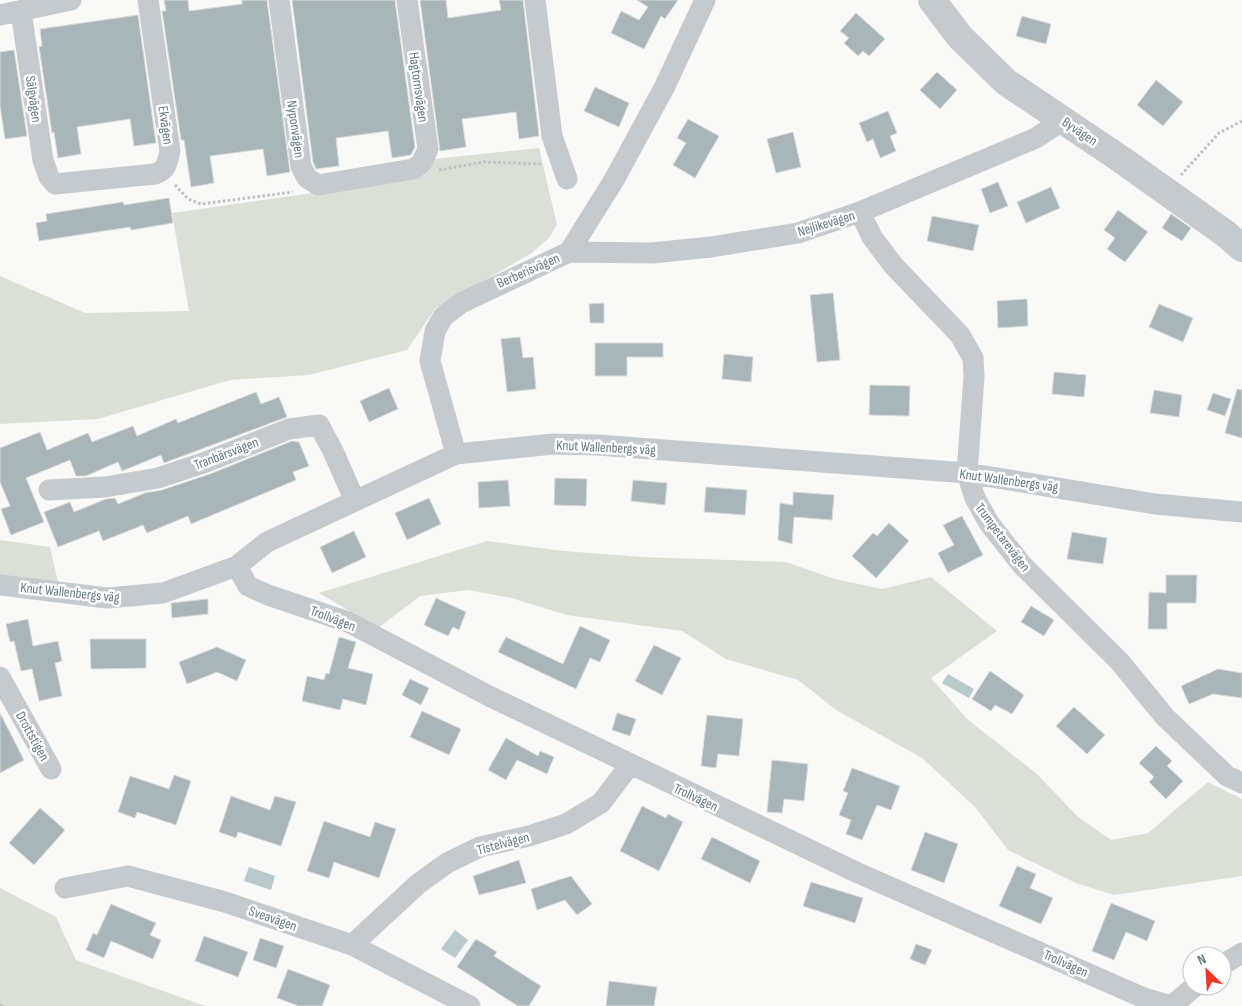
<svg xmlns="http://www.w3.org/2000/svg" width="1242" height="1006" font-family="'Sofia Sans Condensed',sans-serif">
	<rect width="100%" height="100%" fill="#f9f9f7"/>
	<path fill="#dae0d6" d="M539 148 557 225 549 238 532 253 435 309 407 350 309 375 230 380 98 419 0 424V276L85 313 189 311 172 213 418 178 429 172 433 159Z
		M0 540 50 547 58 582 0 576Z
		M487 541 564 551 643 557 786 562 835 579 882 589 931 577 997 631 931 678 967 719 1037 774 1077 816 1111 840 1148 833 1208 782 1242 799V876L1114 895 1076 883 1008 850 975 807 922 758 836 710 798 680 726 659 682 631 567 615 511 598 468 590 420 596 378 628 319 593Z
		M0 888 56 917 76 960 205 1006H0Z"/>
	<path fill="#b8cacc" d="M948 674 974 689 969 698 942 683Z
		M249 867 275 876 271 890 244 881Z
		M455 930 468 940 455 958 441 949Z"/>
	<path fill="#a8b5b9" stroke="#dbdbd9" d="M164 0H188L189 11 242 4V0H267L290 172 267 176 263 149 210 156 214 183 191 187 184 140H181L162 11H166Z
		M292 0H395L415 147 411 155 392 158 388 131 336 138 339 166 316 169 313 162Z
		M420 0H446L448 18 501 10 499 0H523L539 136 519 139 516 112 462 119 466 147 440 151Z
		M637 0H678L665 19 661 16 644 49 611 33 621 11 639 20 648 7Z
		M856 13 885 39 869 56 863 51 858 56 844 43 849 38 840 31Z
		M138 15 156 143 134 146 130 119 77 127 81 154 58 158 54 132 52 133 39 47 42 46 40 29Z
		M1022 16 1051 24 1046 44 1016 36Z
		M14 50 27 136 5 139 0 106V52Z
		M937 72 957 90 940 109 920 90Z
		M1156 80 1183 102 1163 126 1137 105Z
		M595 87 629 103 619 127 584 111Z
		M888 111 897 133 890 136 896 151 880 158 873 139 867 142 859 123Z
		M688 119 719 136 695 178 673 165 686 143 677 138Z
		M793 132 801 167 776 173 767 139Z
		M998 182 1008 206 990 213 981 189Z
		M1051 187 1060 208 1026 223 1017 202Z
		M169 198 173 223 131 230 130 227 39 241 36 223 47 221 46 214 123 202 124 205Z
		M1118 210 1148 232 1125 262 1107 249 1115 238 1104 230Z
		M1171 214 1191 228 1182 241 1162 228Z
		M932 216 979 225 973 251 927 241Z
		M833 293 840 360 817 362 810 295Z
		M1027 299 1028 326 998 328 997 301Z
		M604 303V323H590L589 304Z
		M1159 304 1193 318 1183 342 1149 327Z
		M520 337 523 358 533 357 536 389 507 392 501 339Z
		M595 343H663V357H627V376H595Z
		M724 354 753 357 751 382 722 379Z
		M1054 372 1086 375 1084 397 1052 394Z
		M870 385 910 386 909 416 869 415Z
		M389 388 398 409 369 422 360 401Z
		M1237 389 1242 390V438L1225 433Z
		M1154 390 1182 395 1179 417 1150 413Z
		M256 392 261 404 279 397 287 417 164 463 161 455 122 471 118 462 86 476H76L70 460 26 478 44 522 11 535 1 509 10 506 0 482V448L40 432 47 450 88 433 92 442 133 426 137 436 176 419 178 423Z
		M1213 393 1231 399 1225 416 1207 410Z
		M292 441 299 442 309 466 293 472 296 480 191 524 188 516 147 533 143 525 103 541 99 531 58 547 44 512 70 502 74 512 106 499 115 498 118 504 145 493 162 490 210 474Z
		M555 478 587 479 586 506 554 505Z
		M508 480 510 506 479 508 478 482Z
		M633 480 667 483 665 505 631 501Z
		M706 487 747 490 745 515 704 512Z
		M793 492 834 495 832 520 794 517 792 544 778 540 780 503 793 505Z
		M429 498 441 524 407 540 395 513Z
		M962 516 983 555 948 573 938 553 954 545 943 525Z
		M889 523 909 541 876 578 852 556 873 533 877 536Z
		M354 531 366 557 332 573 320 547Z
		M1072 532 1107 538 1103 564 1067 559Z
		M1166 575H1197L1196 603H1167V629H1148L1149 592 1166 593Z
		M436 598 466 612 459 630 453 627 448 636 424 625Z
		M208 599V614L172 618 171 603Z
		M1031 606 1054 620 1044 636 1021 622Z
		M28 619 33 646 58 641 62 661 55 663 62 696 39 701 32 669 21 671 14 641 10 642 6 624Z
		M580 626 610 640 600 662 590 658 576 689 498 652 506 637 563 664Z
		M339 637 356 642 348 668 373 674 366 705 343 699 340 710 302 701 307 676 324 680 326 673 329 674Z
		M90 639H146V668L91 669Z
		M654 645 681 658 662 695 635 681Z
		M217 647 246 660 237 681 217 672 187 684 179 662Z
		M1218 669 1242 673V698L1213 694 1189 704 1181 686Z
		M990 671 1024 695 1012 714 995 705 991 711 972 699Z
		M410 679 429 688 421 705 402 695Z
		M1074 707 1105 735 1087 754 1056 726Z
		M422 711 461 729 449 755 410 737Z
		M0 713 24 760 0 773Z
		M617 713 636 719 630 736 612 730Z
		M707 715 743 719 739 756 718 754 716 768 701 766Z
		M506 738 538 756 540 751 554 757 547 774 517 760 506 780 488 770Z
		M1156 746 1172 761 1167 766 1183 781 1166 799 1149 782 1154 777 1139 763Z
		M772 760 808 764 804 801 784 799 782 813 767 812Z
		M852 768 900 786 891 810 877 805 862 840 846 834 851 820 839 815 848 793 843 791Z
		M174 775 191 781 176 825 137 812 135 818 118 812 130 776 169 789Z
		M231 796 270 810 275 796 296 802 281 846 238 832 236 838 219 832Z
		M642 806 666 818 668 814 683 822 659 871 620 851Z
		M40 808 65 830 34 865 9 843Z
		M324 821 370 837 375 822 396 829 379 878 334 862 329 878 307 871Z
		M925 832 958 844 944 883 911 870Z
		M712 837 760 861 750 883 701 859Z
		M519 860 526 883 479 895 473 876Z
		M1017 866 1036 874 1030 888 1053 898 1041 924 999 906Z
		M571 876 592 904 577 915 565 900 537 910 531 889Z
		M811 882 863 898 855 923 803 906Z
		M1111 903 1155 921 1147 941 1126 932 1114 960 1092 951Z
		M111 904 156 923 150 935 161 940 153 959 111 941 104 958 86 950 93 933 97 935Z
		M204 936 248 952 238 977 195 961Z
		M260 938 284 946 276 968 253 960Z
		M476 939 497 952 494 956 541 986 529 1006H518L457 967Z
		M916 944 932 950 925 965 910 959Z
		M288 969 330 985 322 1006H299L277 998Z
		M609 981 657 987 654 1006H606Z"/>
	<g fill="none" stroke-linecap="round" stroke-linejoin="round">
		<path stroke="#bec2c4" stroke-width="3" stroke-dasharray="2.5 2.5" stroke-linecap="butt" d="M439 170 484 162 542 164
			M1181 175 1219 133 1242 121
			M175 185 188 199 201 204 293 192
			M0 1005 5 1006"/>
		<path stroke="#c4cacd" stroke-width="21" d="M279 0 301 166 307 178 318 185 413 169 421 164 428 149 407 0
			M535 0 552 136 567 179
			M21 11 43 160 49 177 55 184 155 174C167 170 167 163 170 151L148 0
			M0 15 71 0
			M860 212 872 237 893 265 960 335 973 358 974 377 967 473 975 498 989 523 1022 565 1120 662 1165 717 1227 776 1242 783
			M569 252 652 253 711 247 798 233 860 212 1036 138 1063 120
			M456 454 430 361 435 331 443 317 461 303 569 252 614 180 665 86 705 0
			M49 490 105 487 158 478 206 462 289 429 319 425 333 451 355 501
			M237 566 248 586 268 595 348 622 489 696 858 873 1144 998 1171 1006
			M0 585 107 598 163 593 237 566 267 542 456 454 553 444 598 445 967 473 1155 504 1242 512
			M0 677 51 769
			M65 888 128 876 225 902 352 945 470 1006
			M352 945 418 884 447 863 480 847 529 836 566 824 601 803 630 765
			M1222 965 1242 953
			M1172 1006 1195 986"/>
		<path stroke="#c4cacd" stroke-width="28" d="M932 0 960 37 1006 82 1122 160 1226 234 1242 248"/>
	</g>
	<g text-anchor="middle" stroke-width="5" stroke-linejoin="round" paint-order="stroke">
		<g font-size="14" fill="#627a84" stroke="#fff">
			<text transform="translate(419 87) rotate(82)" y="5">Hagtornsvägen</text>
			<text transform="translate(34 99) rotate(82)" y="5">Sälgvägen</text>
			<text transform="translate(166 125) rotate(82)" y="5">Ekvägen</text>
			<text transform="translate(296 129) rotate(82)" y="5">Nyponvägen</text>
			<text transform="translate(1080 131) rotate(34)" y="5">Byvägen</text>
			<text transform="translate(826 223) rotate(-17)" y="5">Nejlikevägen</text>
			<text transform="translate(528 270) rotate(-24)" y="5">Berberisvägen</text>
			<text transform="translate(606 447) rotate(3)" y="5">Knut Wallenbergs väg</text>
			<text transform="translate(226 453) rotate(-21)" y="5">Tranbärsvägen</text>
			<text transform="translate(1009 480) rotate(8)" y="5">Knut Wallenbergs väg</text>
			<text transform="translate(1003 537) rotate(53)" y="5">Trumpetarevägen</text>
			<text transform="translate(70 592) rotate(6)" y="5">Knut Wallenbergs väg</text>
			<text transform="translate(333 618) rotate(21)" y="5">Trollvägen</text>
			<text transform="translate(33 736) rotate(61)" y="5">Drottstigen</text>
			<text transform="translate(696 797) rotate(25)" y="5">Trollvägen</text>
			<text transform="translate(503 843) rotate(-15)" y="5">Tistelvägen</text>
			<text transform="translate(273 918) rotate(19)" y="5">Sveavägen</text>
			<text transform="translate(1066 963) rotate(24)" y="5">Trollvägen</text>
		</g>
	</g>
	<g transform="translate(1207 971) rotate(335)"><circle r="24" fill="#ffffff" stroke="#c0cace"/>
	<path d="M0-4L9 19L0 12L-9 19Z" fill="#f03520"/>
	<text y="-8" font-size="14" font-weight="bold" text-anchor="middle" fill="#627a84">N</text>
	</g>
</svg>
